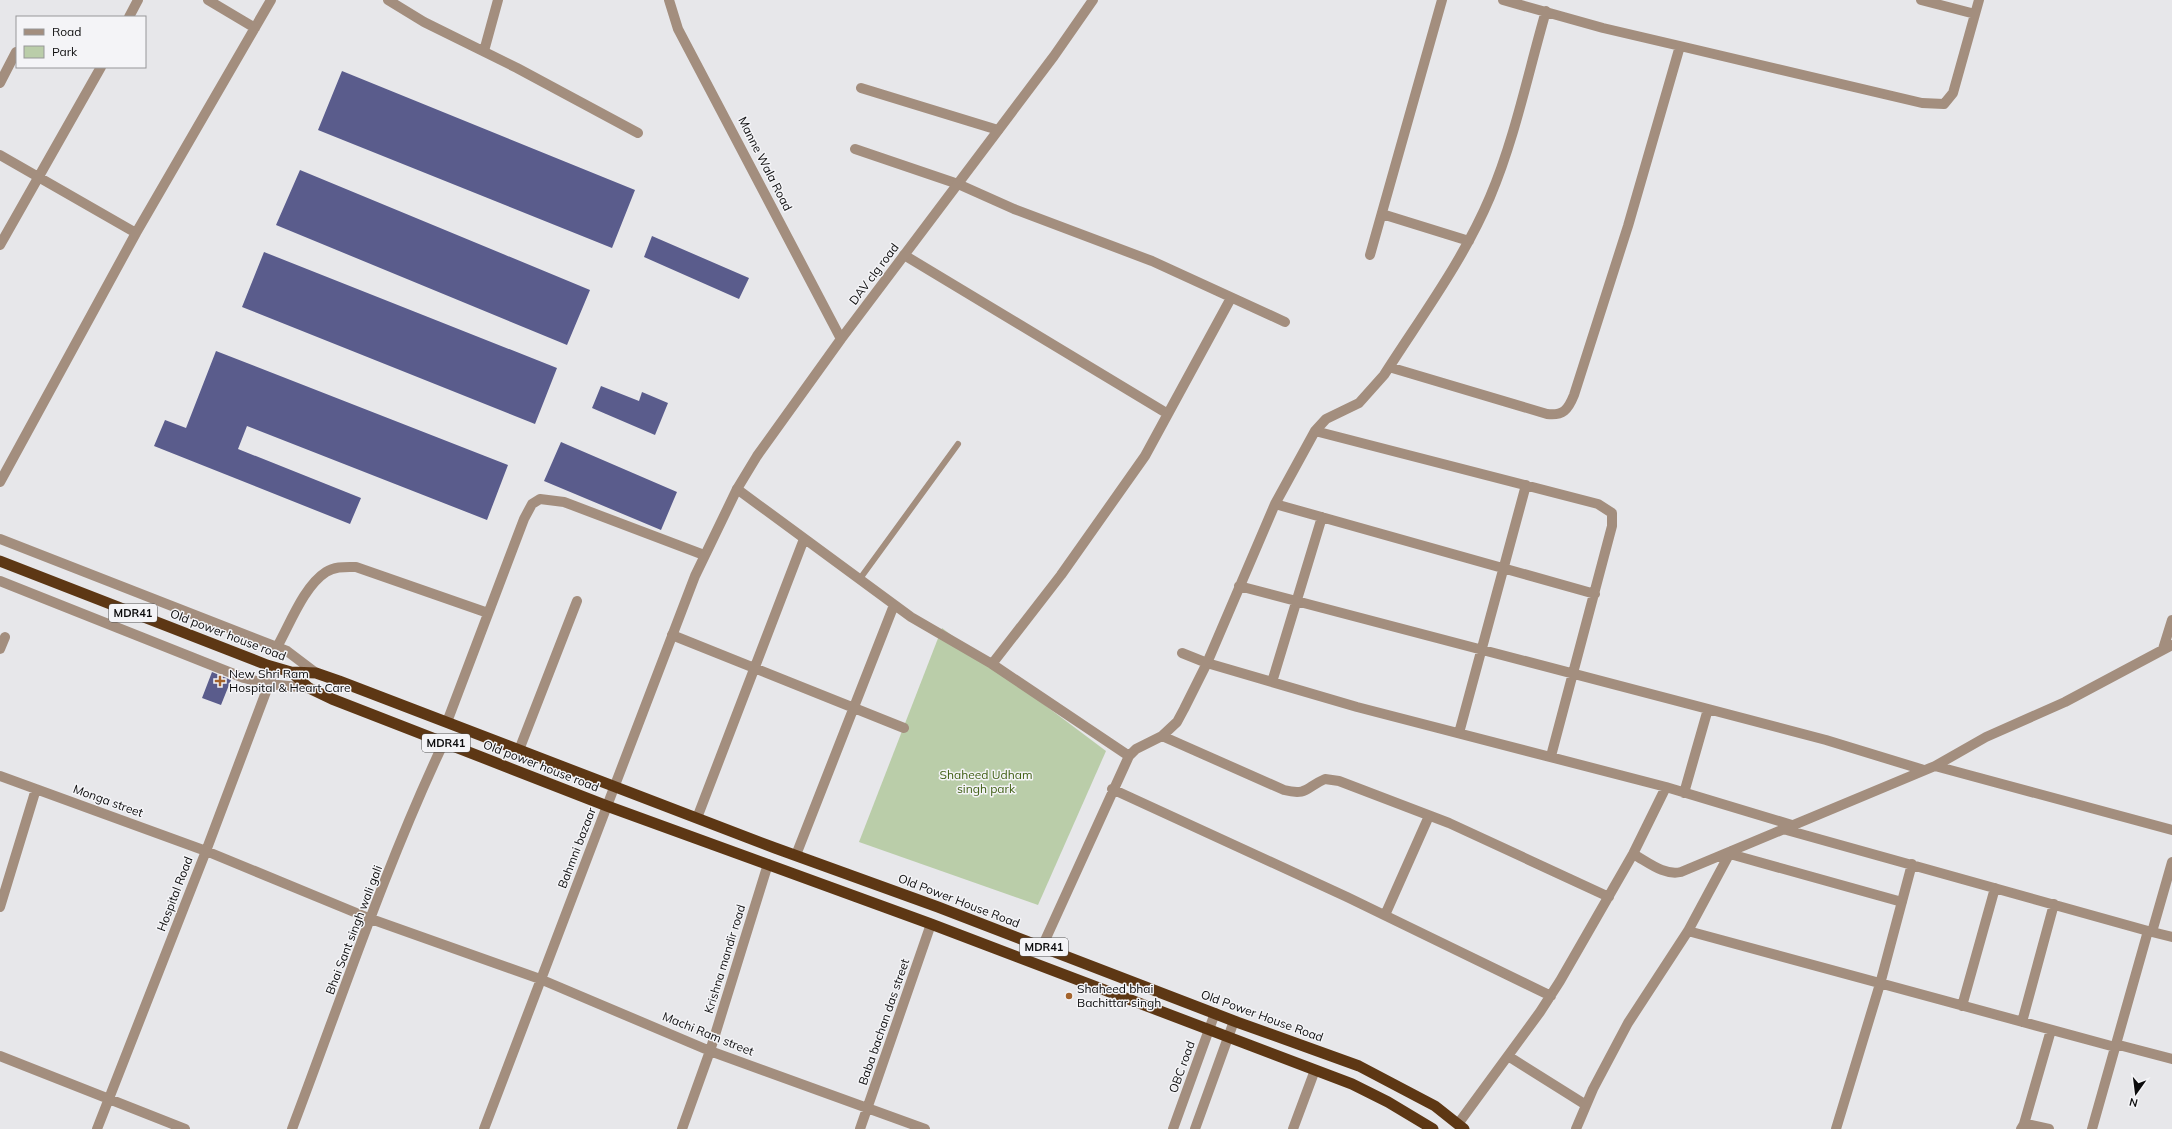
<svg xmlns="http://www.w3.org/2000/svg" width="2172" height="1129" font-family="Mulish,sans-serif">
	<rect width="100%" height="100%" fill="#e7e7ea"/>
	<path fill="#bacda9" d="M942 628 1106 751 1038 905 859 842Z"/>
	<path fill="#5a5c8c" d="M342 71 635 190 612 248 318 130Z
		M300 170 590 290 567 345 276 225Z
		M652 236 749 278 739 299 644 257Z
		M264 252 557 368 535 424 242 307Z
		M216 351 508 465 487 520 247 426 238 449 361 498 350 524 154 446 165 420 186 428Z
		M601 386 639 401 642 392 668 403 655 435 592 408Z
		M561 442 677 492 661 530 544 481Z
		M212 672 231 680 221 705 202 698Z"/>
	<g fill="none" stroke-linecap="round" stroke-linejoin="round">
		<path stroke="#a38e7e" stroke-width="6" d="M859 580 958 444"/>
		<path stroke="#a38e7e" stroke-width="10" d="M208 0 255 28
			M388 0 424 22 517 68 638 133
			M1503 0 1603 28 1680 46
			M1921 0 1975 14
			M129 17 138 0
			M484 51 498 0
			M0 83 16 52
			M861 88 998 130
			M855 149 958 184 1014 209 1152 261 1285 322
			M0 155 136 233
			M1382 214 1469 241
			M0 245 101 67
			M904 255 1168 414
			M1370 255 1442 0
			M1389 367 1547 414C1563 416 1568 410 1574 395L1628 226 1680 46 1922 103 1944 104 1953 93 1979 0
			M1315 431 1598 504 1612 513V526L1551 756
			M0 482 136 233 271 0
			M737 489 911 617 992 664 1129 756
			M1275 504 1595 594
			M0 539 287 651 316 673
			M0 581 244 678 268 684 309 688
			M1239 586 1826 740 1924 770
			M672 635 904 728
			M277 647C290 624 304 586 326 572 335 566 346 567 356 567L488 613
			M0 649 5 637
			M2163 649 2172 620
			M1182 653 1207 663 1357 707 1666 787 1792 825
			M992 664 1061 575 1145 456 1231 298
			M1272 682 1322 517
			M447 722 524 519 532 504 540 499 564 502 704 555
			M1459 733 1526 485
			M1162 736 1284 790C1308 796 1306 787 1325 779L1339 781 1449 823 1609 897
			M519 750 577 601
			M1935 766 2172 830
			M0 776 206 851 371 919 540 979 710 1051 925 1129
			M1112 789 1347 897 1551 996
			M1684 793 1708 709
			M697 818 804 539
			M1783 829 2148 931 2092 1129
			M1633 854C1648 862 1664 876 1681 872L1935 766 1986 737 2065 702 2172 645
			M1730 854 1902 902
			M796 855 894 605
			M0 907 36 789
			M1385 915 1429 816
			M1688 931 2115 1047
			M2148 931 2172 937
			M2152 932 2172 862
			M1042 947 1129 756 1136 749 1162 736 1177 722 1184 709 1207 663 1275 504 1315 431 1326 419 1359 403 1384 375C1421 317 1463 261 1490 197 1515 138 1528 73 1546 11
			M1962 1006 1995 888
			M2022 1022 2054 904
			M2115 1044 2172 1059
			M0 1056 185 1129
			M1508 1056 1586 1105
			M1458 1124 1540 1012 1560 981 1633 854 1666 787
			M2024 1124 2051 1030
			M97 1129 206 851 275 668
			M292 1129C341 1000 385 867 444 742
			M484 1129 607 806
			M682 1129 710 1051 768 864
			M860 1129 931 924
			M1173 1129 1215 1013
			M1195 1129 1234 1021
			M1293 1129 1315 1070
			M1576 1129 1593 1089 1628 1023 1688 931 1731 851
			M1836 1129 1880 984 1912 864
			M2021 1129 2024 1124H2027L2049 1129"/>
		<path stroke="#a38e7e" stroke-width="10" d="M669 0 678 29 841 339
			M607 806 695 576 737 489 757 456 841 339 1054 56 1093 0"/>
		<path stroke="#5d3714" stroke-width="11" d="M0 561 267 665 291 672 316 673 339 681 775 848 938 907 1234 1021 1359 1066 1435 1106 1464 1129
			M291 672 309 688 332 699 607 806 931 924 1352 1084 1388 1102 1433 1129"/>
	</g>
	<g fill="#a3632d" stroke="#f4f4f7" stroke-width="1.5">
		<path d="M218 675h4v4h4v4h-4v4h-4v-4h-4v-4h4z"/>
		<circle cx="1069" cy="996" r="4"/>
	</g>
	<g text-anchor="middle" stroke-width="3" stroke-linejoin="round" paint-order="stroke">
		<g fill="#f4f4f7" stroke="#525253" stroke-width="1">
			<rect x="109" y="604" width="48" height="18" rx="3"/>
			<rect x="422" y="734" width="48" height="18" rx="3"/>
			<rect x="1020" y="938" width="48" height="18" rx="3"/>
		</g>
		<g font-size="11" font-weight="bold" fill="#0c0c0d">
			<text x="133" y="617">MDR41</text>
			<text x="446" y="747">MDR41</text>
			<text x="1044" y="951">MDR41</text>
		</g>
		<g font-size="12" fill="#0c0c0d" stroke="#f4f4f7">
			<text transform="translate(765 164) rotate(63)" y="4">Manne Wala Road</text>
			<text transform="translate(874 274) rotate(-53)" y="4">DAV clg road</text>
			<text transform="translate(228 635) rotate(21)" y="4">Old power house road</text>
			<text transform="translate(541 766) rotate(21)" y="4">Old power house road</text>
			<text transform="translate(108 801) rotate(20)" y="4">Monga street</text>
			<text transform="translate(577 848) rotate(-69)" y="4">Bahmni bazaar</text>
			<text transform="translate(175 894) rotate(-69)" y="4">Hospital Road</text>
			<text transform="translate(959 901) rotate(21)" y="4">Old Power House Road</text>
			<text transform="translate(354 930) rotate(-69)" y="4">Bhai Sant singh wali gali</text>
			<text transform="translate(725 959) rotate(-73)" y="4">Krishna mandir road</text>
			<text transform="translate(1262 1016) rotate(20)" y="4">Old Power House Road</text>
			<text transform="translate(884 1022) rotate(-71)" y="4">Baba bachan das street</text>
			<text transform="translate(708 1034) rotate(22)" y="4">Machi Ram street</text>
			<text transform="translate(1182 1067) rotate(-70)" y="4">OBC road</text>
		</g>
		<g font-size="12" fill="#0c0c0d" stroke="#f4f4f7" text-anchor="start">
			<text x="229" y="678">New Shri Ram<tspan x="229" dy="14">Hospital &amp; Heart Care</tspan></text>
			<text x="1077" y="993">Shaheed bhai<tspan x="1077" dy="14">Bachittar singh</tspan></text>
		</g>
		<g font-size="12" fill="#3f5e13" stroke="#f4f4f7">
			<text x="986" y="779">Shaheed Udham<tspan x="986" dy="14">singh park</tspan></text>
		</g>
	</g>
	<rect x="16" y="16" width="130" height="52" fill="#f4f4f7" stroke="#979799"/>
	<rect x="24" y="29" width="20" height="6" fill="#a38e7e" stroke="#979799"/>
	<text x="52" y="36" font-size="12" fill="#0c0c0d">Road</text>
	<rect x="24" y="46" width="20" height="12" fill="#bacda9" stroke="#979799"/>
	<text x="52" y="56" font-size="12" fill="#0c0c0d">Park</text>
	<g transform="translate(2136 1093) rotate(194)" stroke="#f4f4f7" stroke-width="3" paint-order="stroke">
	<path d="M0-3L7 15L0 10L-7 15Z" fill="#0c0c0d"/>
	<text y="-6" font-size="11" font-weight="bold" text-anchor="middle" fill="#0c0c0d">N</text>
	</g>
</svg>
